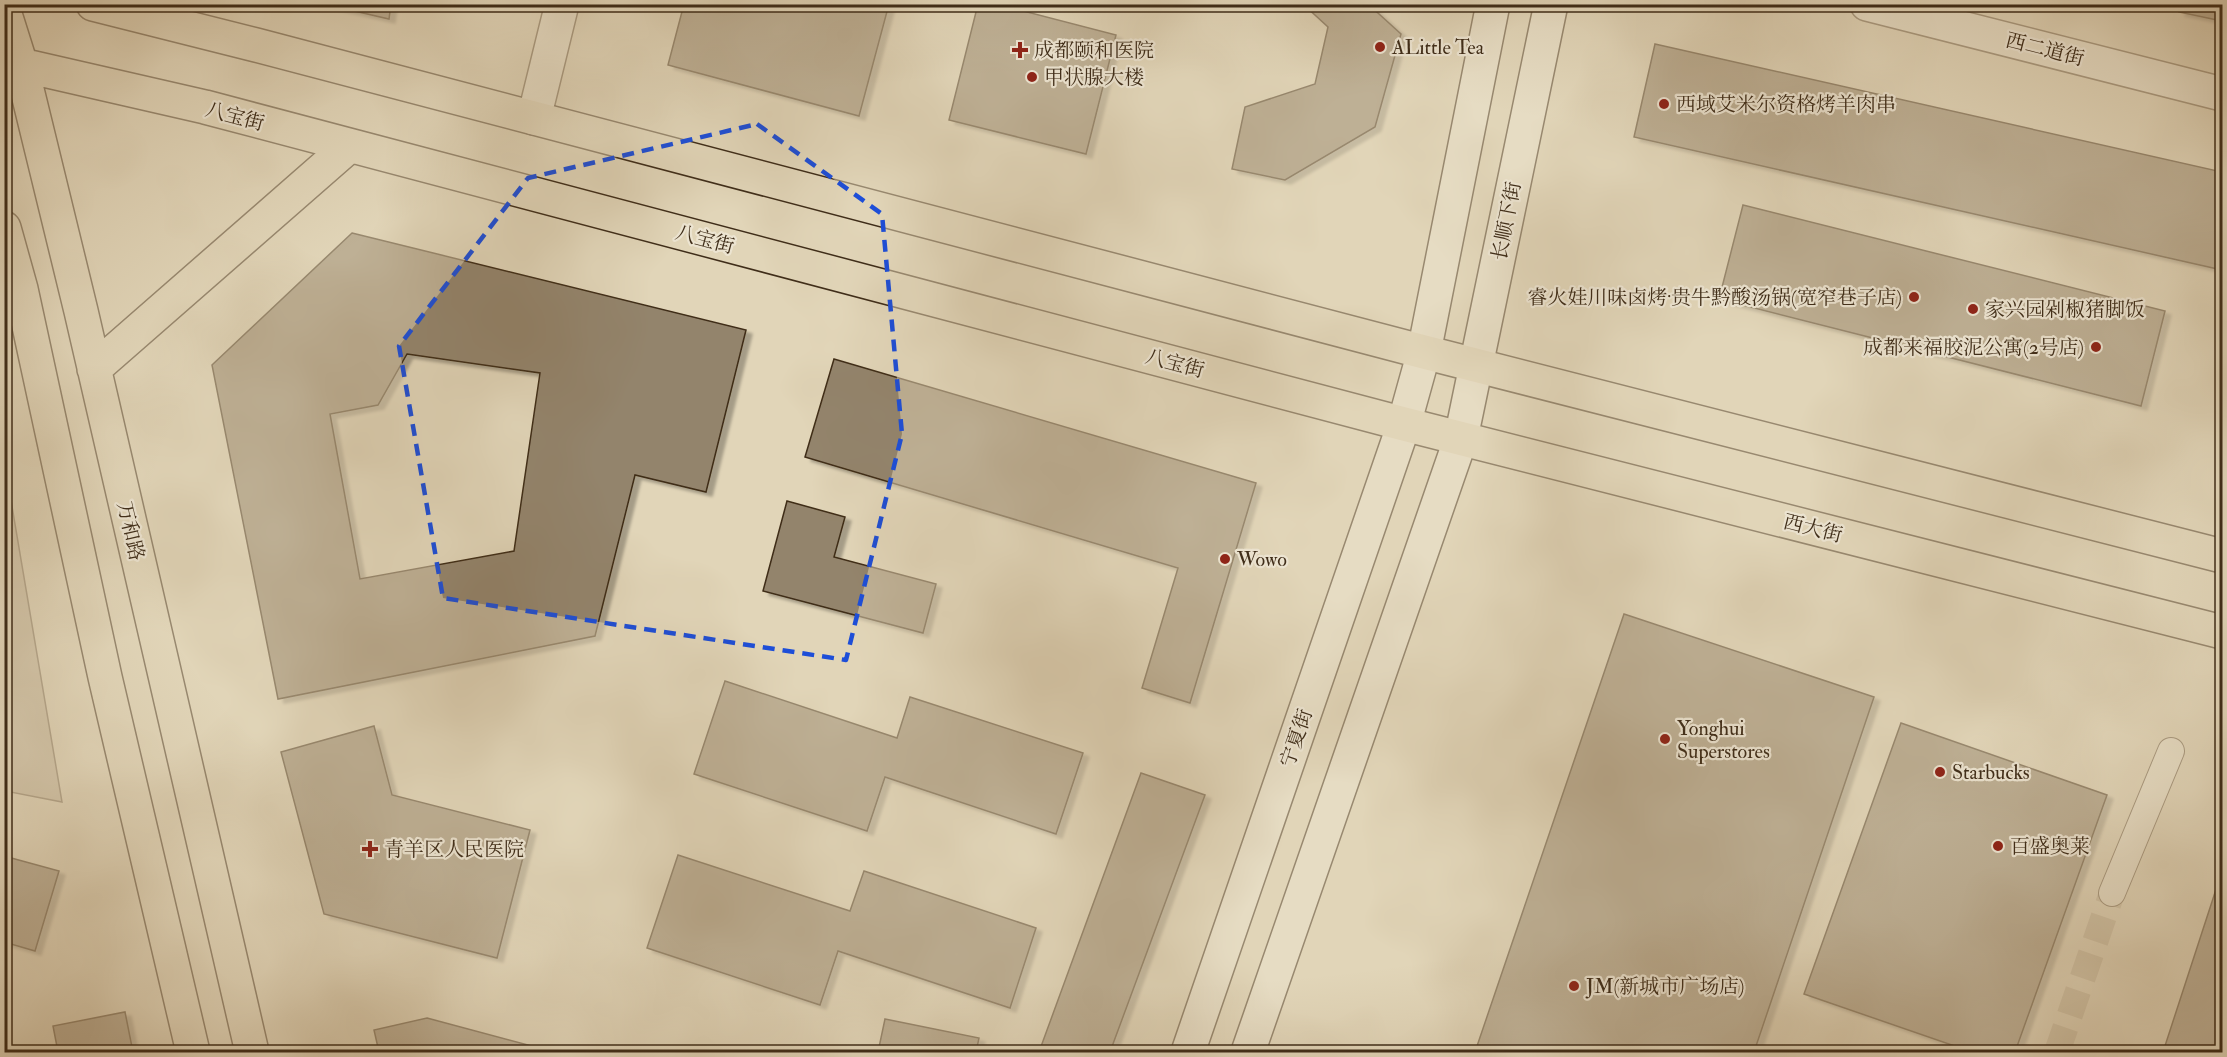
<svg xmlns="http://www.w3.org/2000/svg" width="2227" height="1057" font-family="'IM FELL Double Pica','Noto Serif SC',serif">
	<defs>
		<filter id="shadow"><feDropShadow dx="6" dy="4" stdDeviation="1.5" flood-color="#0004"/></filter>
	</defs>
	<rect width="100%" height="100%" fill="#e1d5b8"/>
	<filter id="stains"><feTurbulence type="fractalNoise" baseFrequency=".00333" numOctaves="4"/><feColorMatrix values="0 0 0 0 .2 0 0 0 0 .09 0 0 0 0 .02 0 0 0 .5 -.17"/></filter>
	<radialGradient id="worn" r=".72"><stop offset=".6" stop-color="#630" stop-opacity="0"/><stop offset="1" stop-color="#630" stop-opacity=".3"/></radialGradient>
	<path fill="#c5b89d" stroke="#82725b" stroke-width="1.5" d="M5 465 62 802 5 791Z"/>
	<path fill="#93846c" stroke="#3f2d19" stroke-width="1.5" fill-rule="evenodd" filter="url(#shadow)" d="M324 4H391L389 19Z
		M684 4H889L859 116 668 65Z
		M978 4H996L1116 35 1086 154 949 120Z
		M1303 4H1368L1401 34 1375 127 1285 180 1232 169 1245 107 1315 84 1328 27Z
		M2181 4H2222V21L2179 12Z
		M1655 44 2222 172V270L1634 137Z
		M1743 205 2165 311 2141 406 1719 299Z
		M352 233 746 330 706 492 635 475 595 636 278 699 212 365ZM407 354 540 373 514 551 360 579 330 414 378 405Z
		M834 359 1256 483 1190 703 1142 688 1178 568 805 457Z
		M787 501 845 517 834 557 936 584 923 633 763 591Z
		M1624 614 1874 697 1754 1052H1475Z
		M725 681 897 738 910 697 1083 753 1056 834 885 777 867 831 694 774Z
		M1901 723 2107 795 2015 1052H1972L1804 994Z
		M374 726 392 795 530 830 497 958 324 914 281 752Z
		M1141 773 1205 795 1110 1052H1039Z
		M678 855 850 911 864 871 1036 928 1010 1008 838 951 820 1005 647 948Z
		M4 856 59 871 35 951 4 942Z
		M2222 871V1052H2163Z
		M125 1012 133 1052H58L53 1026Z
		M427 1018 554 1052H379L374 1030Z
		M885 1019 979 1038 976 1052H878Z"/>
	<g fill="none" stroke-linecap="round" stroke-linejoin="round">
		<path stroke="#c1b398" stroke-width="26" stroke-dasharray="26 13" stroke-linecap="butt" d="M2057 1052 2112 893"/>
		<defs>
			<path id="pedestrian" d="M2112 893 2171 751"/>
			<path id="minor" d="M1867 4 2222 94
				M534 118 562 4"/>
			<path id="secondary" d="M1188 1052 1404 424 1424 352 1493 4
				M1248 1052 1461 438 1551 4"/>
			<path id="primary" d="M93 4 256 45 1424 352 2222 556
				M4 11 21 65 81 311 252 1052
				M4 61 205 107 1404 424 2222 632
				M4 228 21 289 105 677 193 1052
				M94 369 349 146"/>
		</defs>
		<use href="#pedestrian" stroke="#685741" stroke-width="28"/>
		<use href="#minor" stroke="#685741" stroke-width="36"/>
		<use href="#secondary" stroke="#3f2d19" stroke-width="36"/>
		<use href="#primary" stroke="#3f2d19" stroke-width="36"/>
		<use href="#pedestrian" stroke="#ece4d1" stroke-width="26"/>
		<use href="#minor" stroke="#ece4d1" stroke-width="33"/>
		<use href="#secondary" stroke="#ece4d1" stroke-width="33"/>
		<use href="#primary" stroke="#e1d5b8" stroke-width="33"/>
	</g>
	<path d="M0 0H2227V1057H0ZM757 124 882 214 902 434 846 660 443 598 399 346 528 178Z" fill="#e1d5b8" fill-opacity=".55" fill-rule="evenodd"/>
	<path fill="none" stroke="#1d4ed8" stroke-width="4.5" stroke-dasharray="12 8" stroke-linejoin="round" d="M757 124 882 214 902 434 846 660 443 598 399 346 528 178Z"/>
	<g fill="#8f2418" stroke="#ece4d1" stroke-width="2">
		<circle cx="1380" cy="47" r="6"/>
		<path d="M1017 41h6v6h6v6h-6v6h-6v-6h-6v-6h6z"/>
		<circle cx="1032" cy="77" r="6"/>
		<circle cx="1664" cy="104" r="6"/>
		<circle cx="1914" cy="297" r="6"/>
		<circle cx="1973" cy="309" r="6"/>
		<circle cx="2096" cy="347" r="6"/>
		<circle cx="1225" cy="559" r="6"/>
		<circle cx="1665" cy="739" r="6"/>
		<circle cx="1940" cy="772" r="6"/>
		<circle cx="1998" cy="846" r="6"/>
		<path d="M367 840h6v6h6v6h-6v6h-6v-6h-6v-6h6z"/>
		<circle cx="1574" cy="986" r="6"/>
	</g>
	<g text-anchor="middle" stroke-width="4.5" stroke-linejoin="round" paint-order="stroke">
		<g font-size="20" fill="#3f2d19" stroke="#ece4d1" text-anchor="start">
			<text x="1392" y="54">ALittle Tea</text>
			<text x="1034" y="57">成都颐和医院</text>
			<text x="1044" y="84">甲状腺大楼</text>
			<text x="1676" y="111">西域艾米尔资格烤羊肉串</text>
			<text x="1902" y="304" text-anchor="end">睿火娃川味卤烤·贵牛黔酸汤锅(宽窄巷子店)</text>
			<text x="1985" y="316">家兴园剁椒猪脚饭</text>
			<text x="2084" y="354" text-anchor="end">成都来福胶泥公寓(2号店)</text>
			<text x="1237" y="566">Wowo</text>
			<text x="1677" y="735">Yonghui<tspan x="1677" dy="23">Superstores</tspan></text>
			<text x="1952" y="779">Starbucks</text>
			<text x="2010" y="853">百盛奥莱</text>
			<text x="384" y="856">青羊区人民医院</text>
			<text x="1586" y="993">JM(新城市广场店)</text>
		</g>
		<g font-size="20" fill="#3f2d19" stroke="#ece4d1">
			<text transform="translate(2045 49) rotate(14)" y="7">西二道街</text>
			<text transform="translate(235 116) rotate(15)" y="7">八宝街</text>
			<text transform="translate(1506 221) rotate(-79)" y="7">长顺下街</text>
			<text transform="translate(705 239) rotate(15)" y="7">八宝街</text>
			<text transform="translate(1175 363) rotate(15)" y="7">八宝街</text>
			<text transform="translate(1813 528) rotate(14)" y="7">西大街</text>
			<text transform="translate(131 531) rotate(77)" y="7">万和路</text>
			<text transform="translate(1296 738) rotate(-71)" y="7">宁夏街</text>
		</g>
	</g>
	<rect width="2227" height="1057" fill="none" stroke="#e1d5b8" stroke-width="24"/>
	<rect x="6" y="6" width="2215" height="1045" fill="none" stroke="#3f2d19" stroke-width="3"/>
	<rect x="12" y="12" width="2203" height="1033" fill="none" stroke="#3f2d19" stroke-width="1.5"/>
	<rect width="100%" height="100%" filter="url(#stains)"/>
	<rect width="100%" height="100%" fill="url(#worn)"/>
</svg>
